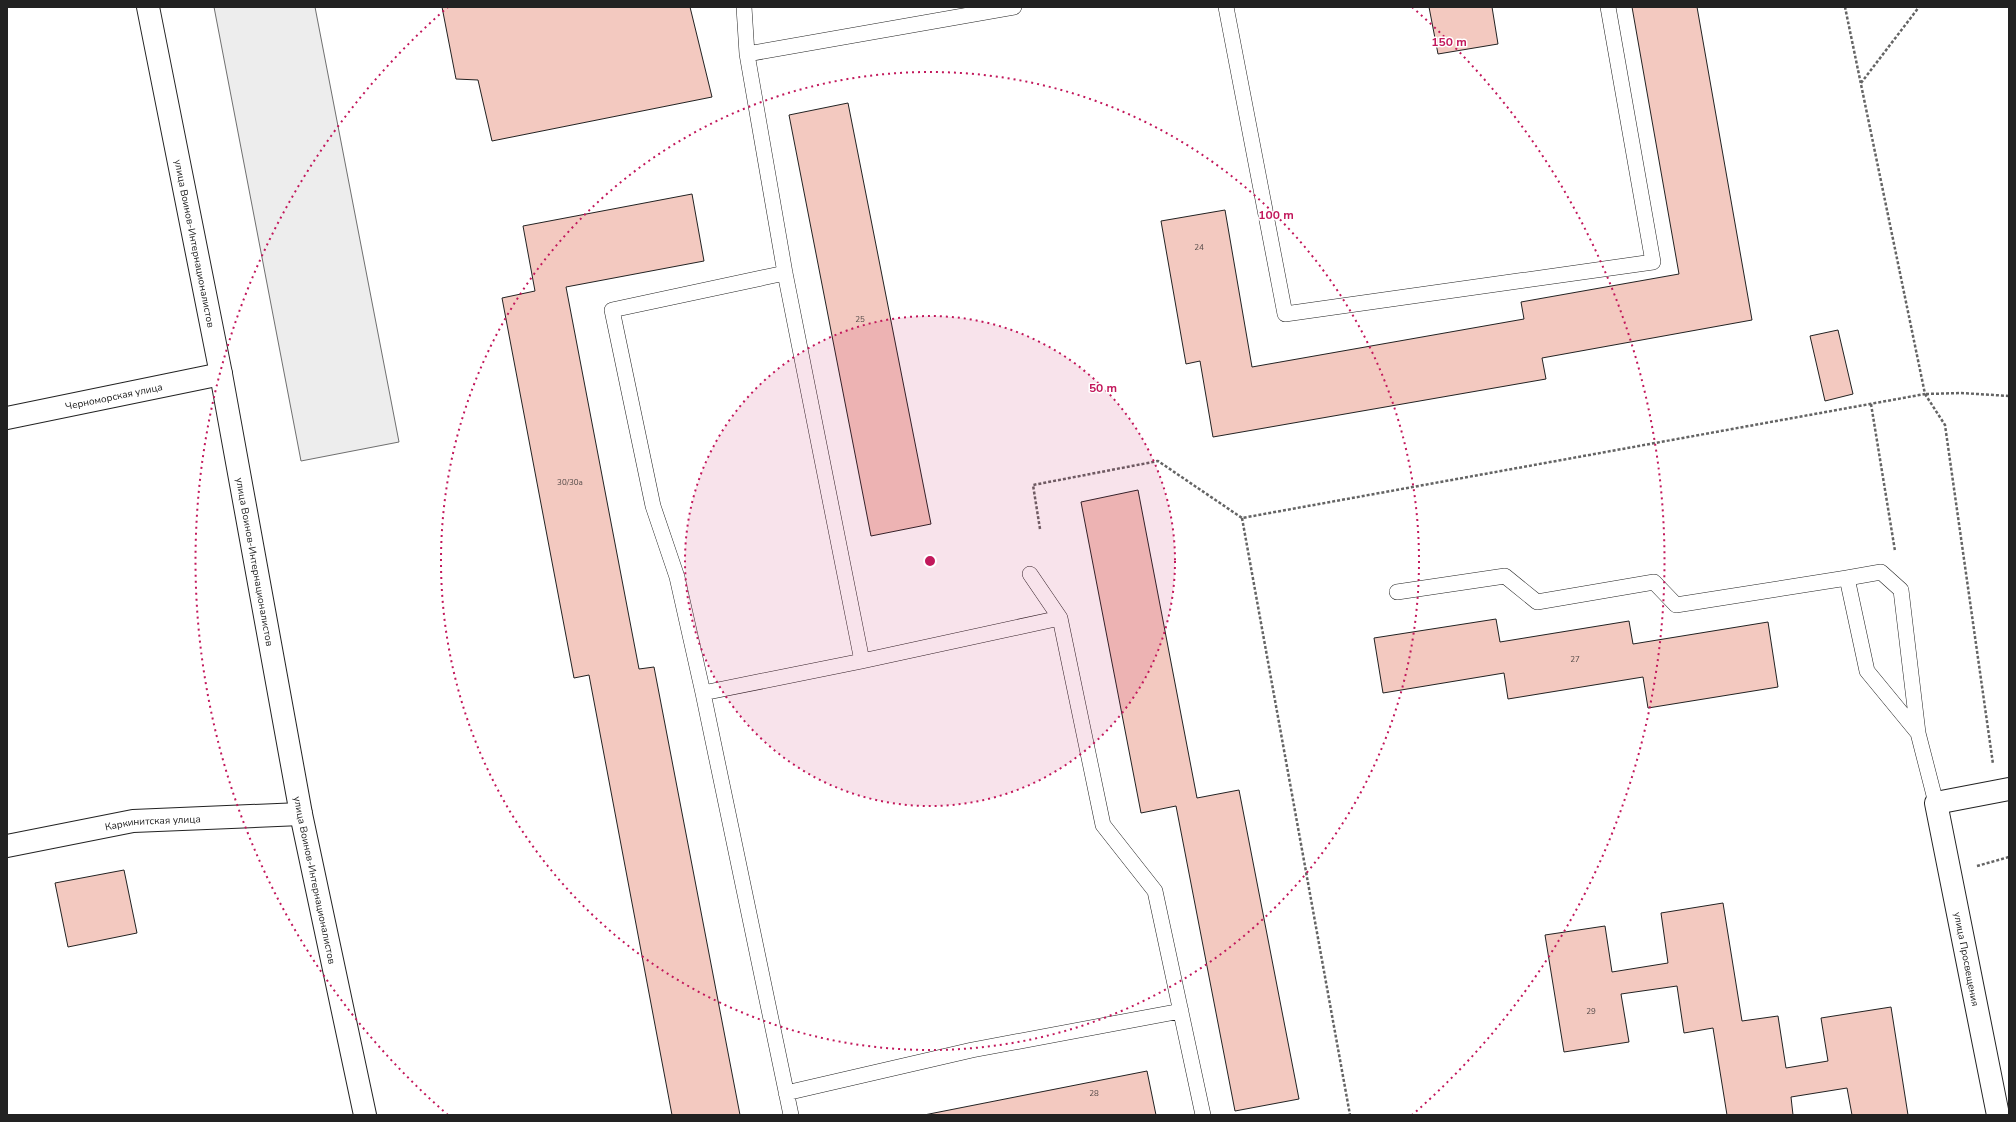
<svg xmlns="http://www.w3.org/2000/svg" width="2016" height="1122" font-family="'Nunito Sans',sans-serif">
	<rect width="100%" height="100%" fill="#fff"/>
	<path fill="#ededed" stroke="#6f6f6f" d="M214 7H315L399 442 301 461Z"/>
	<path fill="#f3c9c0" stroke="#222" d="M442 7H690L712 97 492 141 478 80 456 79Z
		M1429 7H1492L1498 44 1438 54Z
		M1632 7H1697L1752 320 1542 358 1546 379 1213 437 1200 361 1186 364 1161 221 1225 210 1252 367 1524 319 1521 302 1679 274Z
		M848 103 931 524 871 536 789 115Z
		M692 194 704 261 566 287 639 669 654 667 740 1115H672L589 675 574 678 502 298 535 291 523 226Z
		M1838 330 1853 394 1825 401 1810 336Z
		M1138 490 1197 798 1239 790 1299 1099 1235 1111 1176 806 1141 813 1081 502Z
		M1496 619 1500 642 1629 621 1633 644 1768 622 1778 687 1648 708 1643 677 1508 699 1504 673 1383 693 1374 638Z
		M124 870 137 933 68 947 55 883Z
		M1723 903 1742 1021 1778 1016 1786 1068 1828 1061 1821 1018 1891 1007 1908 1115H1852L1847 1088 1791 1097 1793 1115H1727L1713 1028 1684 1033 1677 986 1621 994 1629 1042 1564 1052 1545 935 1605 926 1612 972 1668 963 1661 913Z
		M1147 1071 1156 1115H924Z"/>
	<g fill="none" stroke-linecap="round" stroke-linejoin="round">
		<defs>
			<path id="lane" d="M744 7 747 54
				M1226 7 1285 314 1653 262 1608 7
				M785 273 612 310 653 506 677 577 703 693 791 1115
				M1030 574 1060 618 1103 825 1155 891 1203 1115
				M1847 578 1881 572 1901 590 1918 733 1936 803
				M1397 592 1505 576 1537 602 1654 582 1676 605 1847 578 1867 671 1918 733
				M862 661 785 273 747 54 1014 7
				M703 693 862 661 1060 618
				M786 1093 972 1050 1181 1011"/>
			<g id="street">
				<path id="s1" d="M148 7 221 374 301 814 365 1115"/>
				<path id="s2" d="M7 418 221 374"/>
				<path id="s3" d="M7 846 133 821 301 814"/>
				<path d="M1998 1115 1936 803 2009 789"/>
			</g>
		</defs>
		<use href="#lane" stroke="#222" stroke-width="16"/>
		<use href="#street" stroke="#222" stroke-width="24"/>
		<path stroke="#646464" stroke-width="2.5" stroke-dasharray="3 2" stroke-linecap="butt" d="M1861 83 1919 7
			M1925 394 1945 425 1993 764
			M1926 394 1961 393 2009 396
			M1871 404 1895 551
			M1242 518 1350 1115
			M1040 529 1033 485 1158 461 1242 518 1925 394 1845 7
			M1977 866 2009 857"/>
		<use href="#lane" stroke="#fff" stroke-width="15"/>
		<use href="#street" stroke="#fff" stroke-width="22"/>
	</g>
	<circle cx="930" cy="561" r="245" fill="#c2185b" fill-opacity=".12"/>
	<g fill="none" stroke="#c2185b" stroke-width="2" stroke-dasharray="2 4">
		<circle cx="930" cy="561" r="245"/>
		<circle cx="930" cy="561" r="489"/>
		<path d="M448 1115A734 734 0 0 1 448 7M1412 7A734 734 0 0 1 1412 1115"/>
	</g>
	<g text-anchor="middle" stroke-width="3" stroke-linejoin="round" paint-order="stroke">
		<g font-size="8" fill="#564c4a">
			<text x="1199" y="250">24</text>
			<text x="860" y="322">25</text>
			<text x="570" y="485">30/30а</text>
			<text x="1575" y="662">27</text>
			<text x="1591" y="1014">29</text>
			<text x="1094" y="1096">28</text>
		</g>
		<g font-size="10" fill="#222" stroke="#fff">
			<text dy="4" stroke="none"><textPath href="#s1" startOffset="241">улица Воинов-Интернационалистов</textPath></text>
			<text dy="4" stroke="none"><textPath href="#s2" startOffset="109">Черноморская улица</textPath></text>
			<text dy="4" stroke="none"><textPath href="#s1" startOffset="565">улица Воинов-Интернационалистов</textPath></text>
			<text dy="4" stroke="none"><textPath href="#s3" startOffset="148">Каркинитская улица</textPath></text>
			<text dy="4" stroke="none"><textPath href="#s1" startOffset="889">улица Воинов-Интернационалистов</textPath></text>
			<text transform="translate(1967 959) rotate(79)" y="4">улица Просвещения</text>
		</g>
	</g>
	<circle cx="930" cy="561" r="6" fill="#c2185b" stroke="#fff" stroke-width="2"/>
	<g font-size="12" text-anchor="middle" font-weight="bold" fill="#c2185b" stroke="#fff" stroke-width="3" stroke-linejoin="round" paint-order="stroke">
		<text x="1449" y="46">150 m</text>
		<text x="1276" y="219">100 m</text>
		<text x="1103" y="392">50 m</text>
	</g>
	<rect width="2016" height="1122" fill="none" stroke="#222222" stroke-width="16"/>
</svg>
